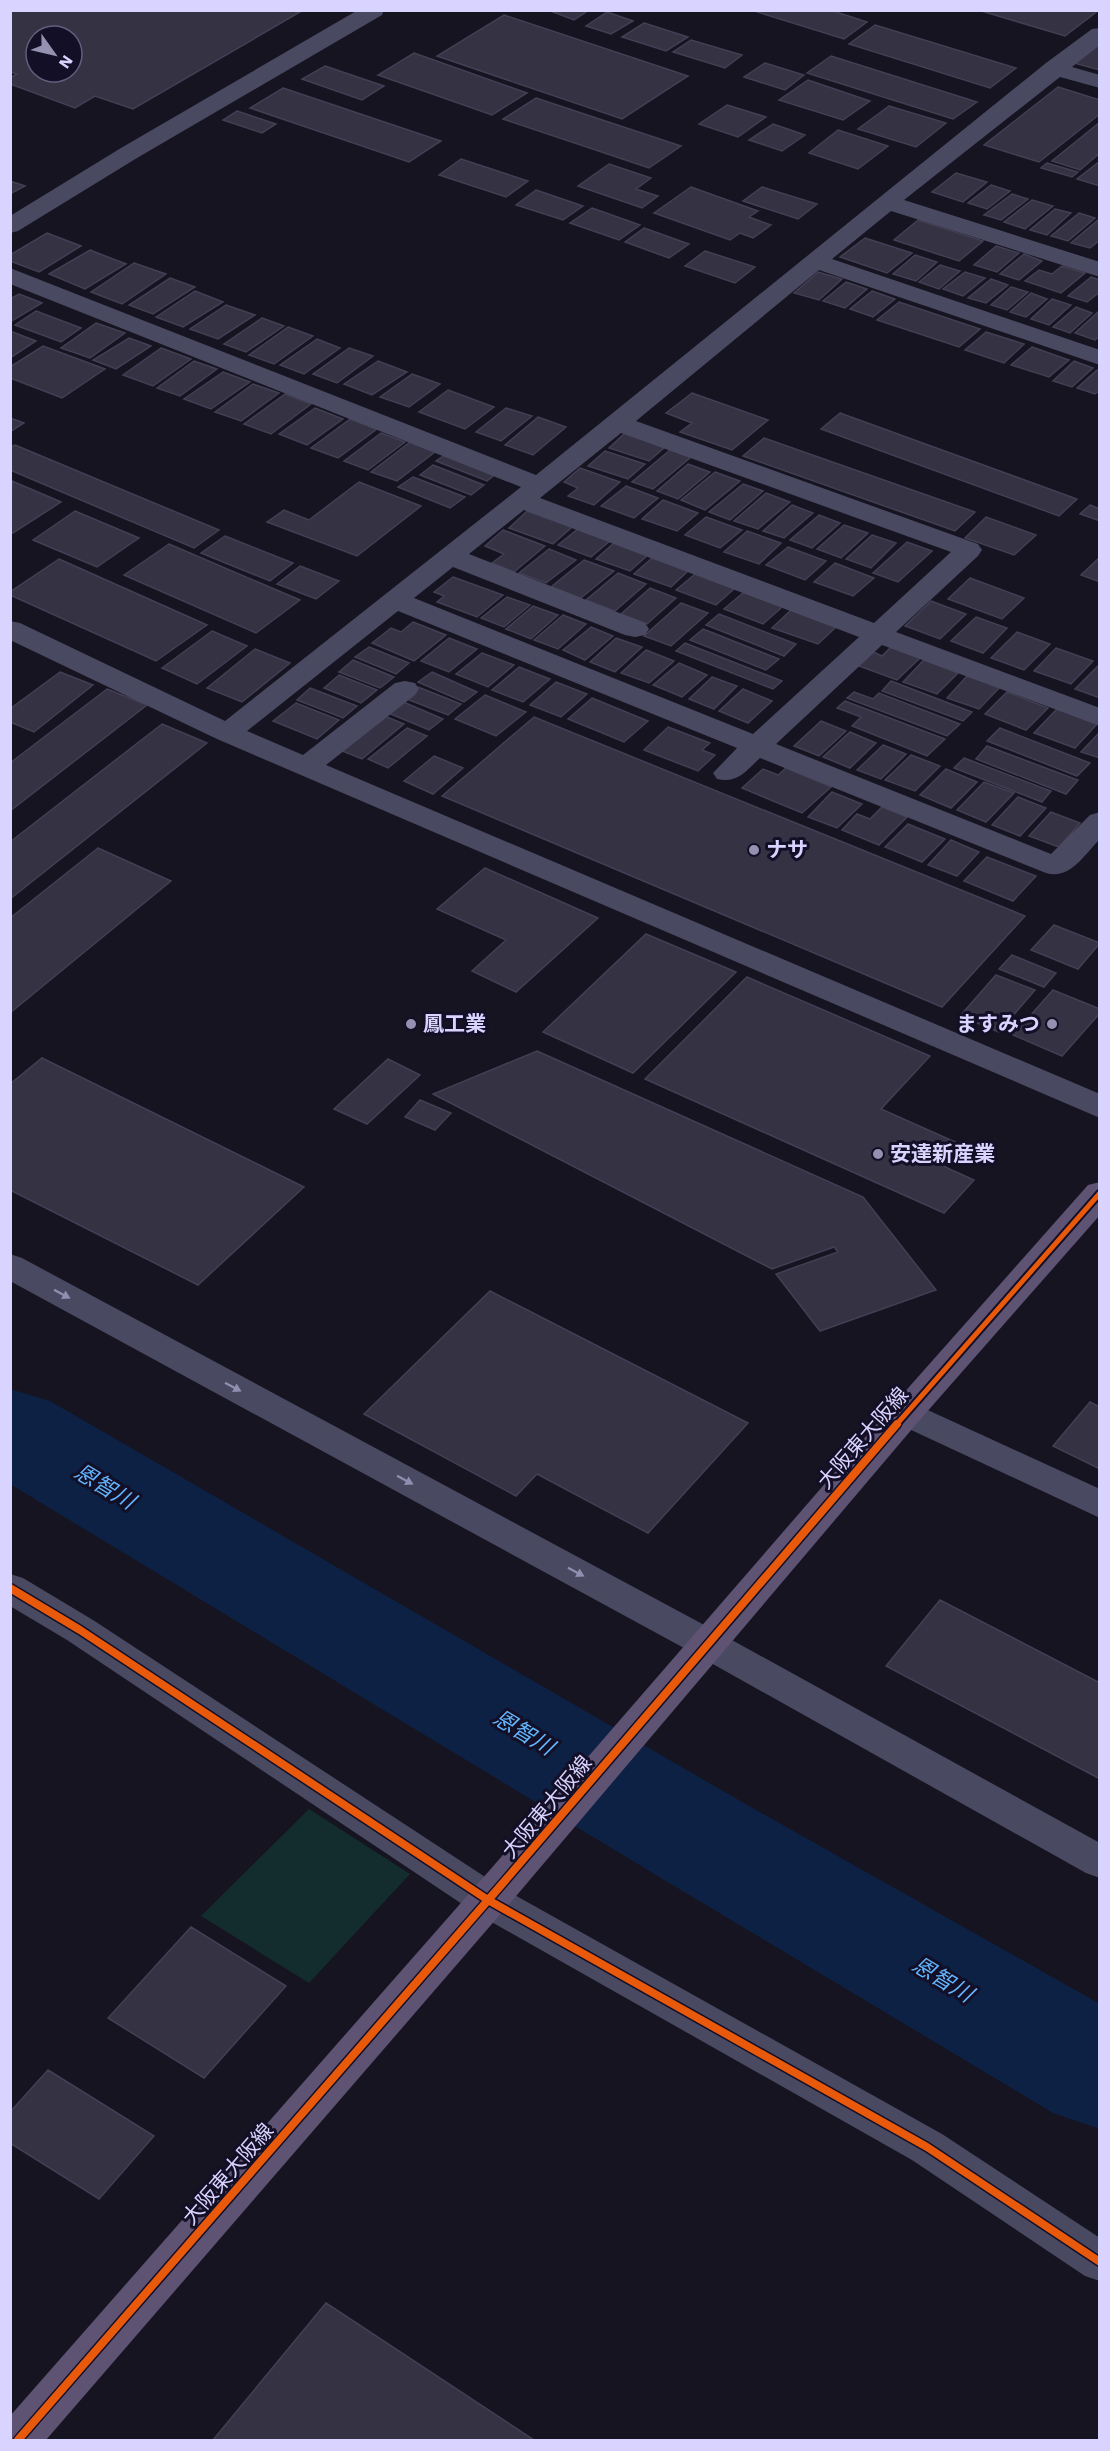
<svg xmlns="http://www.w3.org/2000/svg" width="1110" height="2451" font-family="'Work Sans','Noto Sans JP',sans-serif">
	<rect width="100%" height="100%" fill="#161421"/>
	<path fill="#132c2d" d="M309 1809 410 1874 309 1983 201 1916Z"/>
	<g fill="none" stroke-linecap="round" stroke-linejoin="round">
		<path fill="#0d2144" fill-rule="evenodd" d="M10 1389 50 1401 749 1806 1100 2004V2129L1053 2113 661 1878 10 1484Z"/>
	</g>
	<path fill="#343243" stroke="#433f54" stroke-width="1.5" fill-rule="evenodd" d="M10 10H297L300 12 133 109 95 96 75 108 10 84V78L17 74 10 72ZM36 36H72V72H36Z
		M548 10H589L574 20Z
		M751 10H830L867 22 844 39Z
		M978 10H1099L1065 36Z
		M607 12 633 21 611 34 586 26Z
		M504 15 688 76 622 119 437 56Z
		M644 23 688 37 666 51 622 37Z
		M875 25 1016 68 990 88 849 44Z
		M691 40 742 55 725 68 673 52Z
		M1100 43V70L1074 63Z
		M414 53 527 93 492 115 378 75Z
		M831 56 977 102 953 119 807 73Z
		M765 63 804 75 785 90 744 77Z
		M325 66 384 86 362 100 302 79Z
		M808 80 870 101 843 120 779 100Z
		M1058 87 1100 100V114L1039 162 984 145Z
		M283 88 441 141 409 162 250 108Z
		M536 98 681 146 649 168 503 119Z
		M727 105 766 117 738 137 699 124Z
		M889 106 946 123 916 147 858 129Z
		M237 111 276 124 262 133 223 120Z
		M1100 122V153L1080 170 1052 161Z
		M773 124 805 135 782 151 749 140Z
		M838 130 888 146 858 169 809 153Z
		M461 159 528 181 506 197 439 175Z
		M1100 161V186L1077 179Z
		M1047 163 1078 172 1072 177 1041 168Z
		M609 164 651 178 636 189 658 196 642 208 578 186Z
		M956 173 987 182 963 202 932 192Z
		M10 181 25 186 10 194Z
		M991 185 1010 191 987 209 968 203Z
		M691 187 758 211 749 217 771 225 753 238 740 233 730 240 654 213Z
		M762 187 817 204 798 219 743 201Z
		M536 190 583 206 563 220 516 205Z
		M1012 194 1028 199 1001 220 984 215Z
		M1032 200 1053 206 1025 229 1004 222Z
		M592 208 640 225 619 240 570 223Z
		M1055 209 1071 213 1047 235 1030 230Z
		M1079 213 1095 218 1068 241 1051 236Z
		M918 220 983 241 959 261 894 240Z
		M1098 220 1100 240 1090 248 1071 243Z
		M644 228 689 244 669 258 625 242Z
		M47 233 81 246 39 272 10 261V255Z
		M865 238 912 253 887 273 840 257Z
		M996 246 1019 253 997 272 974 265Z
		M90 250 126 264 85 289 49 274Z
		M705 251 755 267 735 283 685 266Z
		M1024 254 1042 261 1019 280 1000 274Z
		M915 255 937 262 916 281 893 274Z
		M134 263 166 274 122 304 91 292Z
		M940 265 960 271 939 289 919 282Z
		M1062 266 1085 273 1061 293 1025 281 1039 270 1052 274Z
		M818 272 842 279 819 300 794 293Z
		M965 272 985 278 963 296 943 289Z
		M1091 277 1100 280V292L1087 302 1068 296Z
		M170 278 195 287 153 314 129 305Z
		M991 279 1008 285 986 303 968 298Z
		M846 282 867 289 845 308 823 301Z
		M1011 287 1028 292 1007 310 991 305Z
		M195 291 223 302 183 327 156 317Z
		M872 291 895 299 873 317 850 309Z
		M1031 293 1047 299 1026 317 1010 312Z
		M19 294 42 303 10 322V299Z
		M1052 299 1071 305 1049 325 1031 319Z
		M899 302 980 329 959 347 877 320Z
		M226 305 255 315 218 339 190 329Z
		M1076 307 1092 313 1070 333 1053 327Z
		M36 311 81 328 61 342 15 325Z
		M1098 312 1100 336 1095 340 1075 333Z
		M262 318 284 326 246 352 224 344Z
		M96 323 125 333 90 358 61 348Z
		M288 327 313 336 274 364 249 355Z
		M10 331 36 341 10 358Z
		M986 332 1024 344 1004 363 965 350Z
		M129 338 151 346 116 369 93 360Z
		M317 339 340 348 304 374 280 365Z
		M43 346 105 369 62 398 10 378V367Z
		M1032 347 1069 360 1049 377 1011 365Z
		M161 348 191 359 153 386 123 375Z
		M349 348 373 356 337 383 313 374Z
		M194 361 217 369 180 396 157 388Z
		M378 361 407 372 372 395 344 384Z
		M1074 361 1093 368 1072 387 1053 381Z
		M1097 370 1100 371V390L1095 394 1077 388Z
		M223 372 250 382 211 409 184 399Z
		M412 374 440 384 409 407 380 397Z
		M253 384 279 393 241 421 215 412Z
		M448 390 494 407 465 429 419 412Z
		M692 393 768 420 732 450 680 432 692 423 666 413Z
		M285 394 311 404 271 434 244 424Z
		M315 408 343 419 307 445 279 434Z
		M506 408 532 416 501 441 476 432Z
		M840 413 1077 499 1059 516 821 429Z
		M538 417 566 427 533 455 505 445Z
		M10 418 24 423 10 432Z
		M350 419 377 429 338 458 311 448Z
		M381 433 405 442 368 470 344 461Z
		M625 433 665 447 649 461 609 448Z
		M764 438 975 512 955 531 743 456Z
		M410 442 435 452 397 481 371 472Z
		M15 445 219 530 194 548 10 470V447Z
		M670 450 691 457 653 489 632 482Z
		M605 451 645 464 628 479 588 466Z
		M446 454 497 473 487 481 436 461Z
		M688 464 710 472 678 499 657 491Z
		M433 465 484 485 471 495 420 475Z
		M580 468 620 482 594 505 568 496 578 488 564 482Z
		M715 472 740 481 705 510 681 500Z
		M413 477 465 497 450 508 398 487Z
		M12 481 61 502 13 533 10 532Z
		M359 482 421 506 357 556 267 522 284 510 309 520Z
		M743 484 763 491 730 520 709 512Z
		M626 486 658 498 634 518 601 506Z
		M766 493 790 502 758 529 734 521Z
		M663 500 698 513 677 531 642 519Z
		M792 505 813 513 784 538 763 531Z
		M1090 505 1100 509V521L1080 514Z
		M75 511 139 538 97 567 33 540Z
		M527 511 572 527 553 544 509 528Z
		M819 515 840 523 812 548 790 540Z
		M706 517 742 530 720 548 685 535Z
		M986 517 1036 535 1014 555 965 538Z
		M844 525 868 533 841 558 817 549Z
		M579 528 611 540 591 557 558 545Z
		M503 530 545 546 514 572 492 563 504 554 485 546Z
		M747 531 781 543 759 564 724 552Z
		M872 535 896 543 871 568 846 559Z
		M225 536 293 563 270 581 201 553Z
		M615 542 649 554 630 571 596 559Z
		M907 542 932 551 898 582 873 573Z
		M169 544 300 600 256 633 124 575Z
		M788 547 826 561 805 580 766 565Z
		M549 549 576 560 546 583 519 573Z
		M1100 557V582L1081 575Z
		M652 558 689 570 671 587 634 574Z
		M59 559 207 625 156 661 10 595V592Z
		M584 560 614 571 581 598 551 587Z
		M835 563 874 578 853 596 814 582Z
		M300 566 339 581 316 599 277 584Z
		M618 573 646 584 615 611 586 600Z
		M695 574 735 588 716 605 676 590Z
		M453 577 503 595 477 617 437 602 444 596 434 592Z
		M970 578 1024 598 1002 619 948 599Z
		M650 588 676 598 647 624 621 614Z
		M744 592 782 607 763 624 724 609Z
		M507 597 530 605 504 627 481 618Z
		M931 601 966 614 940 639 905 626Z
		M681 603 708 613 671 646 644 636Z
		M533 606 558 615 531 639 506 629Z
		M791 610 837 626 818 644 772 628Z
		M719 614 796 644 784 656 706 625Z
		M563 615 586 624 558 649 534 640Z
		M976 617 1007 628 983 653 951 641Z
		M413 622 446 635 414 661 372 643 391 628 401 632Z
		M591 627 613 636 585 660 563 650Z
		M703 629 779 659 766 670 690 640Z
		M212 631 247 646 197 684 162 668Z
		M1017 632 1050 644 1024 670 991 658Z
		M449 638 477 649 449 672 421 661Z
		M616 638 642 647 615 672 590 662Z
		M685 643 782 681 773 689 676 651Z
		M369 647 409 663 396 674 355 657Z
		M891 647 920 658 897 680 859 666 873 652 882 656Z
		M1056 648 1093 661 1071 684 1034 671Z
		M255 649 290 663 242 702 207 688Z
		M646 650 674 661 649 683 621 673Z
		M482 653 514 665 488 687 456 674Z
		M353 660 394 677 380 688 339 672Z
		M924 660 958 673 937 694 903 682Z
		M679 663 707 675 682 697 653 685Z
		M1099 665 1100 698 1075 689Z
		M519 667 550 679 523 702 492 690Z
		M60 672 93 685 34 732 10 722V709Z
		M432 672 477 692 464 702 418 682Z
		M339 675 377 690 361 703 324 688Z
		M967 676 1000 687 979 709 947 698Z
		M712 677 737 686 714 709 689 699Z
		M891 681 972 712 963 721 882 691Z
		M556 682 587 694 561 717 530 705Z
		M418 687 461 704 448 715 404 698Z
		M310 688 357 706 343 718 297 700Z
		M107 689 147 705 10 811V763Z
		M743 689 772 701 748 723 719 711Z
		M854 692 873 699 879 693 960 724 947 736 847 698Z
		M1007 692 1048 708 1026 730 985 714Z
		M485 695 526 712 496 736 455 719Z
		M592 698 648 721 624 742 568 719Z
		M401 701 443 719 429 730 386 712Z
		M845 701 945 739 927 756 852 726 861 717 837 708Z
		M296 703 339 720 317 739 273 721Z
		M1057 709 1097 724 1075 748 1034 733Z
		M382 715 404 724 362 759 340 750Z
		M534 717 1025 916 942 1007 442 796Z
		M821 721 846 731 819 756 794 746Z
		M162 724 207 743 10 899V842Z
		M668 727 710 743 702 750 715 755 698 771 644 750Z
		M407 728 427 736 388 768 368 759Z
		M1000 728 1090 763 1077 776 987 741Z
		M850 732 876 743 850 768 823 757Z
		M1100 732V758L1081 752Z
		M883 745 906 754 881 779 857 770Z
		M987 746 1078 780 1066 794 976 759Z
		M911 755 940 766 915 791 885 780Z
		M434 756 463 768 433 794 404 781Z
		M964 758 1051 791 1042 802 954 768Z
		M786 768 831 787 802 813 742 788 763 769 778 775Z
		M946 769 977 782 951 808 920 795Z
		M984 782 1014 793 986 822 957 810Z
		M832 792 862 804 837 828 808 817Z
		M1018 797 1046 808 1020 836 992 825Z
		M882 807 907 817 879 845 842 830 857 814 870 819Z
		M1051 812 1080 823 1059 847 1029 836Z
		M908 824 945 839 922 862 885 847Z
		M951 840 979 852 957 876 928 865Z
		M98 848 171 881 10 1013V918Z
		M987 857 1036 876 1013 901 964 881Z
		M485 868 598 918 516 992 472 971 506 940 437 909Z
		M1054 925 1100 943 1078 969 1031 950Z
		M646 934 736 972 633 1073 543 1032Z
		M1012 955 1056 973 1044 987 999 969Z
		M996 975 1035 990 999 1032 960 1016Z
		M747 977 930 1056 881 1109 962 1145 943 1166 974 1180 944 1213 645 1079Z
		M1053 990 1100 1009V1013L1062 1056 1013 1035Z
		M537 1051 863 1197 936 1290 820 1331 776 1274 838 1252 834 1247 772 1269 433 1094Z
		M42 1058 304 1187 198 1285 10 1190V1084Z
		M388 1059 420 1075 367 1124 334 1109Z
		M420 1100 451 1113 435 1130 405 1117Z
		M490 1291 748 1423 648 1533 537 1474 516 1496 364 1414Z
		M1090 1402 1100 1407V1469L1053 1446Z
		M940 1600 1100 1683V1779L886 1666Z
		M191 1927 286 1986 204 2078 108 2018Z
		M48 2070 154 2136 99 2199 10 2143V2112Z
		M326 2303 534 2440H213Z"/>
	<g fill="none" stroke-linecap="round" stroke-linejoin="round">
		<path fill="#4a4962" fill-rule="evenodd" d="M358 10H384L382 15 137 158 18 231 10 233V216L121 148Z
			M1100 28V45L1072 67 1100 75V88L1060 77 904 200 1100 262V277L891 211 832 259 1100 350V365L819 270 636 421 978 544 982 550 978 556 896 632 1100 708V726L882 645 776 744 1051 854 1090 815 1100 812V839C1084 855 1070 880 1046 873L760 758C746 771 737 784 717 779L713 773 737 748 398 611 247 731 303 755 395 683 405 681 415 683 419 689 415 695 326 765 1100 1094V1118L217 739 10 640V621L20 623 225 721 521 487 10 284V268L536 475 1046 63 1092 29ZM621 433 951 552 874 623 540 498ZM524 510 859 637 753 734 414 598 453 567 625 635 635 637 645 635 649 629 645 623 469 554Z
			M10 1254 22 1258 721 1634 1100 1843V1878L1086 1873 695 1654 10 1281Z
			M906 1400 1100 1489V1518L894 1422 889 1413 894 1404Z
			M10 1574 23 1578 93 1620 502 1888 942 2134 1100 2238V2281L1085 2276 912 2160 474 1912 67 1640 10 1606Z"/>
		<path fill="#5e5373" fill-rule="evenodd" d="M1100 1182V1215L918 1422 517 1895 46 2440H10V2416L489 1871 894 1404 1088 1185Z"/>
		<defs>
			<path id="cycleway-far1" d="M896 1425 1100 1193"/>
			<path id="cycleway" d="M10 1588 80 1630 488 1900 927 2147 1100 2262
				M18 2440 503 1883 897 1424"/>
		</defs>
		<use href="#cycleway-far1" stroke="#130f26" stroke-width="9"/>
		<use href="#cycleway" stroke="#130f26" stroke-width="11"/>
		<use href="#cycleway-far1" stroke="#e8590c" stroke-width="5"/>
		<use href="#cycleway" stroke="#e8590c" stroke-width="8"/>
	</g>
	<defs><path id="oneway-solid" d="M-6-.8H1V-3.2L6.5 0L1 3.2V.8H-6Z" transform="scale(1.5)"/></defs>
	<g fill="#928eb0">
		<use href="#oneway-solid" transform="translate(62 1294) rotate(28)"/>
		<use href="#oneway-solid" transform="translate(233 1387) rotate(28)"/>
		<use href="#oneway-solid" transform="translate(405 1480) rotate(28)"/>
		<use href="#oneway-solid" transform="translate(576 1572) rotate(28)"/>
	</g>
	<g fill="#9591b1" stroke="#130f26" stroke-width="2">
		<circle cx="754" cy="850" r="6"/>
		<circle cx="411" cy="1024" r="6"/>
		<circle cx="1052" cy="1024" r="6"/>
		<circle cx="878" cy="1154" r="6"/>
	</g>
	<g text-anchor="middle" stroke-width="6" stroke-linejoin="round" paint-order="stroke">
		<g font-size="21" font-weight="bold" fill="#d9d4ff" stroke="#130f26" text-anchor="start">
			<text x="766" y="857">ナサ</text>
			<text x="423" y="1031">鳳工業</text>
			<text x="1040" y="1031" text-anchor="end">ますみつ</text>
			<text x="890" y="1161">安達新産業</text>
		</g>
		<g font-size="21" fill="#d9d4ff" stroke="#130f26">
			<text transform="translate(863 1438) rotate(-49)" y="7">大阪東大阪線</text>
			<text transform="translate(547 1807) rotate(-50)" y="7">大阪東大阪線</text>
			<text transform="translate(228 2174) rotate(-49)" y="7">大阪東大阪線</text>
		</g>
		<g font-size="22" font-style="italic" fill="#62b6ff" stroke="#130f26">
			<text transform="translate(105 1486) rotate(31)" y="8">恩智川</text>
			<text transform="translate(524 1732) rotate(31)" y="8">恩智川</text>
			<text transform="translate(943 1979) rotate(31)" y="8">恩智川</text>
		</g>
	</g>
	<rect width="1110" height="2451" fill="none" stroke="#d9d4ff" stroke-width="24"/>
	<g transform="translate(54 54) rotate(124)"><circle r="28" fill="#130f26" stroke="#625e7d" stroke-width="1.5"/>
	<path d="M0-4.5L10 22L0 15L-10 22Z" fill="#9591b1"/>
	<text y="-9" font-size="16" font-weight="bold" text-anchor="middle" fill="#d9d4ff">N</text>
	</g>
</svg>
